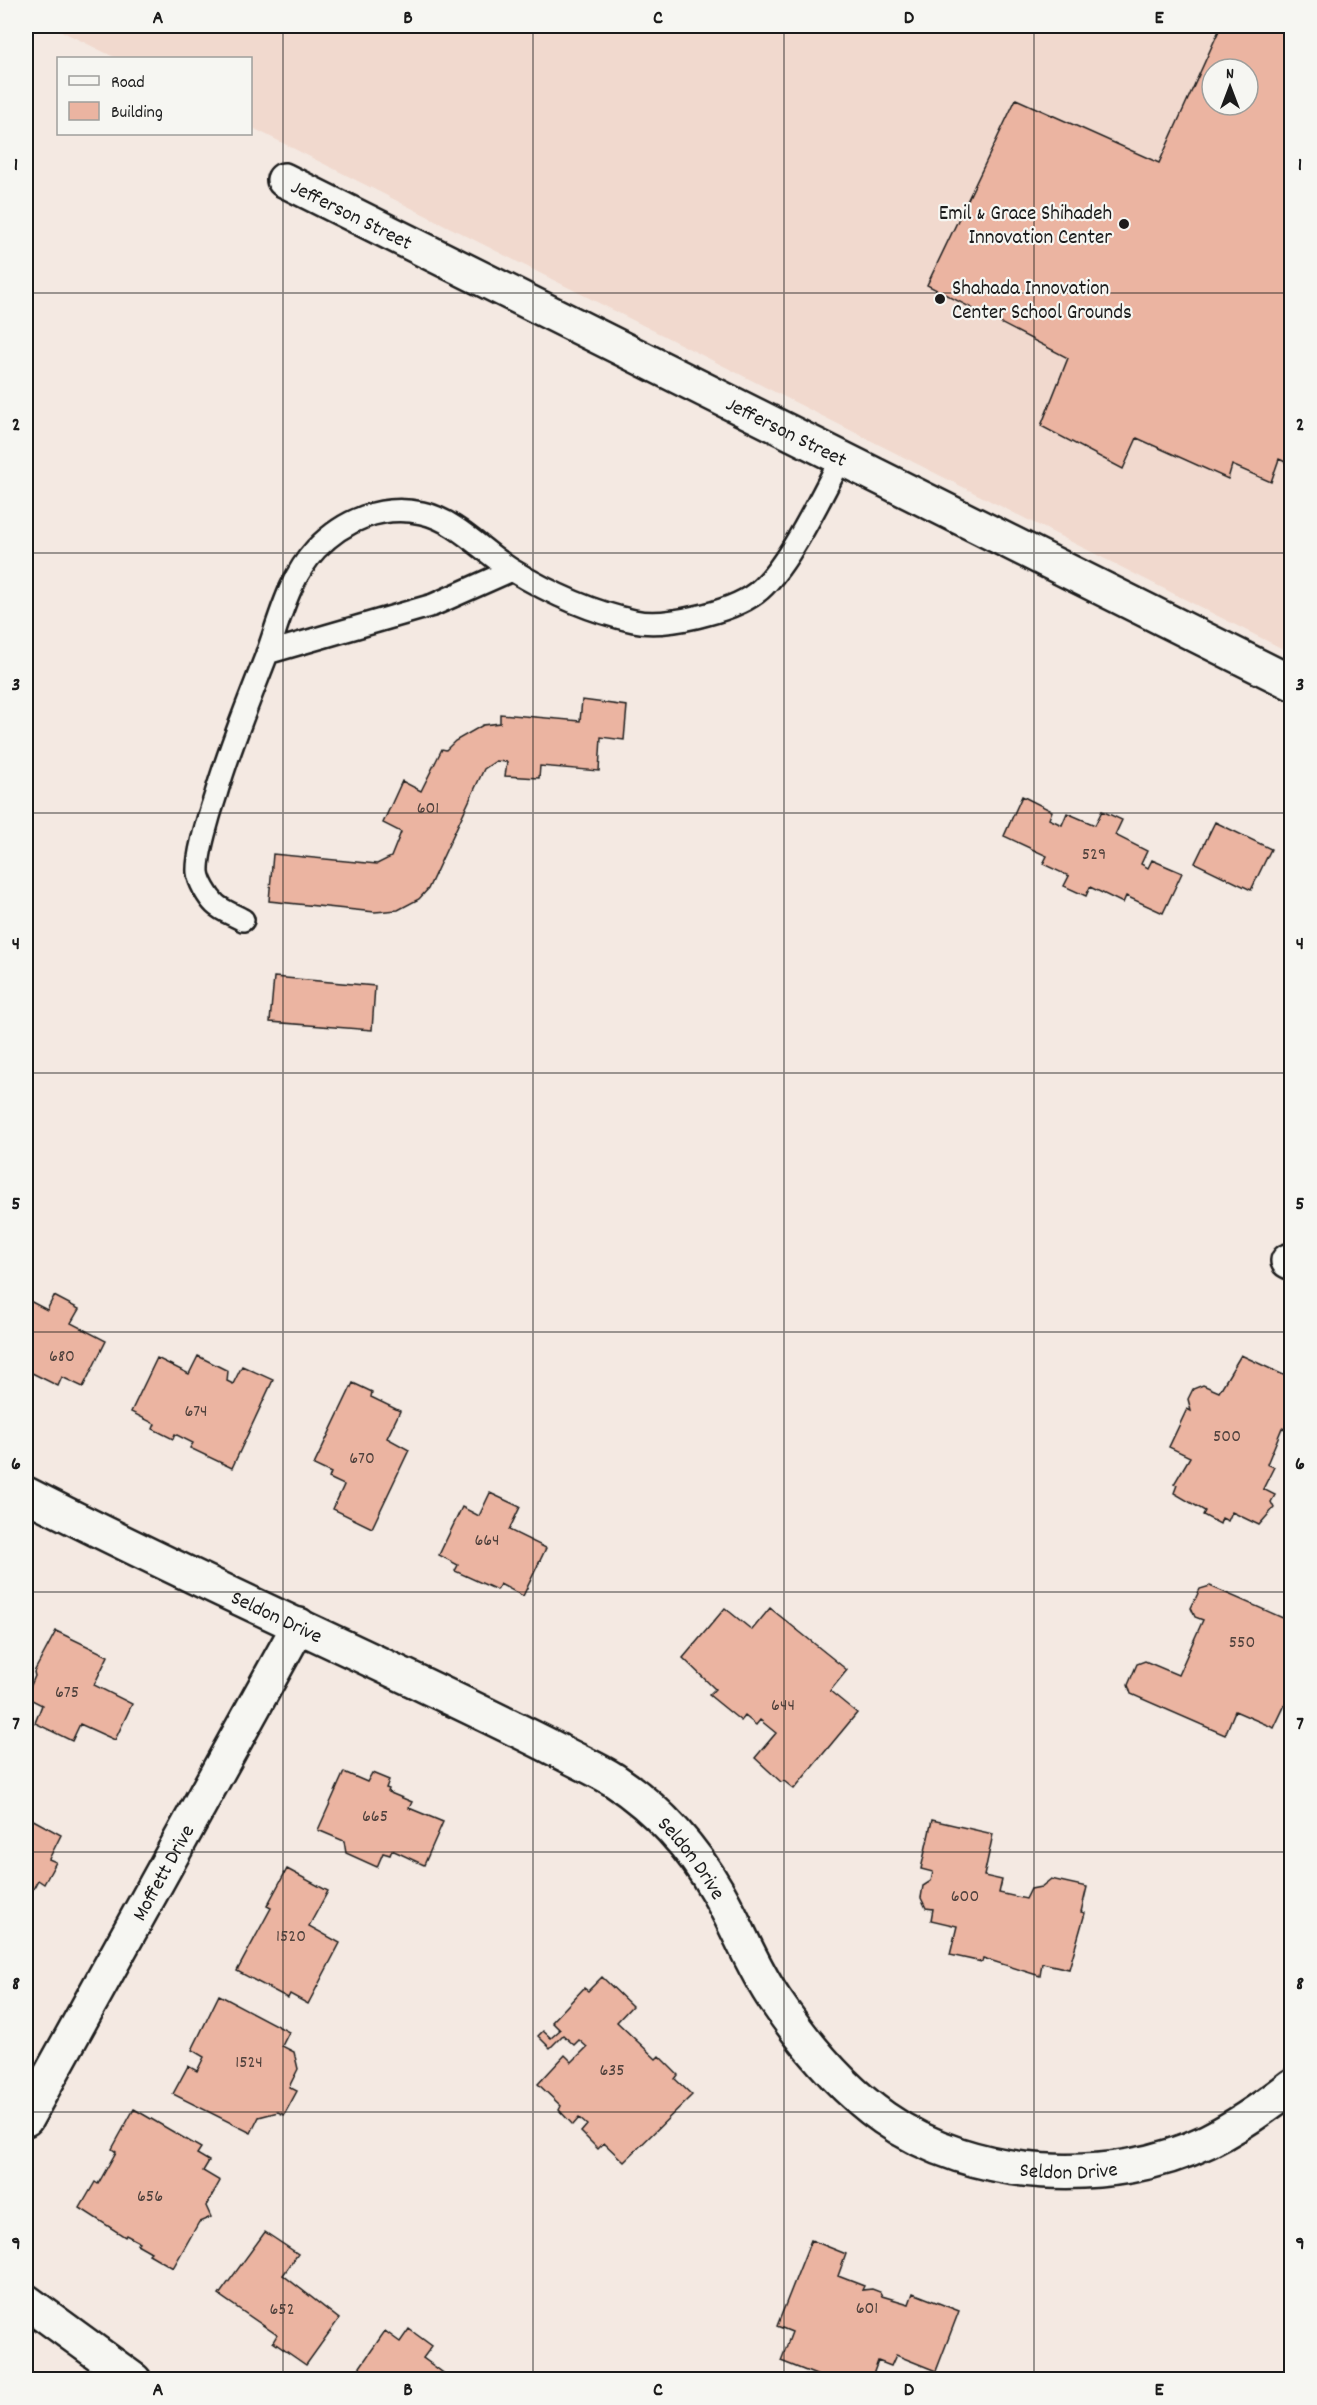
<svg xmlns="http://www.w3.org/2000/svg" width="1317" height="2405" font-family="Dekko,sans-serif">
	<rect width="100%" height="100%" fill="#f4e9e2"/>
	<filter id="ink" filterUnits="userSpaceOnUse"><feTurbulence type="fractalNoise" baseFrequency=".0167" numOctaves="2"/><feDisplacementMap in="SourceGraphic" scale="12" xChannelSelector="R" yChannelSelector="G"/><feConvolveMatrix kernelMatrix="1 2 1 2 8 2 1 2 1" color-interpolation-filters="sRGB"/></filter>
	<g filter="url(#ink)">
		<path fill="#f1d9ce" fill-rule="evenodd" d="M51 26H1291V653L251 127 250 58H116ZM1212 69H1248V105H1212Z"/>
		<path fill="#ebb4a1" stroke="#1c1c1c" stroke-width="1.5" fill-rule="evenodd" d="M1221 26H1292V465L1279 459 1271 482 1232 465 1228 479 1137 438 1123 469 1041 426 1068 358 927 285 1016 99 1159 163ZM1212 69H1248V105H1212Z
			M582 700 627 706 624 740 601 737 599 771 540 766 539 778 505 776 507 762 496 761 484 769 428 889 419 899 398 910 375 912 269 901 273 854 377 864 391 857 401 832 383 823 402 781 421 791 442 749 446 750 455 741 483 725 500 723V714L580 721Z
			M1022 796 1052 811 1049 819 1062 825 1067 813 1095 825 1102 811 1122 820 1115 835 1147 851 1141 864 1148 868 1152 860 1182 873 1163 913 1126 896 1123 903 1090 887 1086 896 1064 886 1069 876 1043 864 1047 856 1004 836Z
			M1215 822 1271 849 1251 890 1195 863Z
			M274 977 375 986 372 1030 270 1022Z
			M54 1296 79 1309 71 1323 106 1341 83 1387 62 1377 58 1386 26 1370V1299L47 1310Z
			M1241 1355 1292 1379V1415L1285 1429 1282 1428 1267 1464 1274 1467 1263 1489 1275 1495 1271 1502 1274 1508 1259 1525 1232 1512 1228 1521 1222 1518 1220 1524 1203 1515 1205 1511 1174 1493 1177 1485 1174 1484 1190 1457 1169 1447 1187 1409 1191 1411 1188 1399 1193 1389 1203 1385 1219 1392Z
			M198 1356 228 1371 227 1381 233 1384 242 1366 273 1380 232 1468 190 1448 193 1443 175 1434 173 1439 153 1429 155 1424 131 1412 157 1358 189 1374Z
			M353 1383 372 1392 371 1397 400 1411 387 1438 409 1450 372 1528 333 1509 344 1485 329 1478 331 1473 314 1465Z
			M490 1493 520 1507 509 1530 546 1548 523 1596 500 1584 497 1590 455 1571 458 1565 439 1555 462 1507 479 1516Z
			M1210 1586 1292 1622V1690L1274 1728 1235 1711 1225 1735 1131 1694 1128 1685 1137 1664 1145 1661 1178 1675 1203 1620 1195 1617 1191 1608 1200 1589Z
			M725 1608 752 1630 770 1608 847 1670 830 1691 857 1713 794 1789 784 1781 781 1782 755 1758 776 1733 760 1720 756 1725 745 1716 741 1721 709 1695 715 1689 683 1658Z
			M56 1631 108 1656 94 1685 132 1704 115 1740 80 1724 72 1741 35 1723 42 1705 26 1697 35 1676 34 1672Z
			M344 1772 367 1782 372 1773 389 1780 386 1788 389 1789 388 1792 412 1802 409 1808 443 1822 424 1865 392 1850 390 1855 383 1853 377 1867 346 1853 344 1841 318 1830Z
			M26 1816 61 1835 49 1859 56 1862 44 1884 38 1880 26 1902Z
			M932 1820 993 1834 984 1876 1002 1880 999 1893 1026 1899 1031 1889 1041 1887 1051 1879 1087 1887 1081 1912 1085 1913 1069 1969 1042 1963 1040 1976 983 1958 982 1962 950 1955 957 1926 931 1920 933 1909 926 1908 921 1898 923 1886 931 1881 933 1872 921 1869Z
			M287 1869 328 1891 309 1926 340 1943 308 2004 290 1994 288 1998 237 1971 271 1908 267 1906Z
			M602 1977 632 2006 617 2022 656 2059 659 2056 678 2075 675 2079 692 2095 624 2162 604 2143 598 2149 581 2132 587 2125 579 2118 573 2125 559 2110 561 2106 538 2084 565 2055 572 2062 587 2047 579 2040 574 2045 563 2035 550 2048 538 2036 543 2031 551 2038 560 2030 552 2022 584 1988 588 1991Z
			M219 1995 289 2032 282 2046 294 2052 298 2069 289 2087 297 2091 284 2115 278 2112 259 2117 251 2133 173 2094 188 2066 197 2071 204 2057 192 2050Z
			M134 2109 201 2148 197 2154 209 2161 203 2171 220 2181 206 2206 211 2217 199 2222 173 2268 149 2254 151 2252 137 2244 139 2242 126 2235 125 2237 80 2208 95 2182 98 2184 116 2152 112 2149Z
			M265 2232 298 2254 283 2275 339 2319 306 2365 273 2342 277 2335 219 2295Z
			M811 2240 846 2254 838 2276 864 2286 862 2290 872 2289 880 2292 882 2296 909 2304 913 2293 959 2311 936 2371 896 2355 891 2366 878 2361 871 2380H829L781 2361 792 2332 777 2326Z
			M409 2329 432 2346 423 2358 453 2380H351L385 2331 400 2342Z"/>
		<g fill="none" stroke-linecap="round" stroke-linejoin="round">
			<defs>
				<path id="lane" d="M267 653 433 605 512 570
					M243 920C235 915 222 911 215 904 208 897 199 882 198 872 197 854 210 812 216 794 230 746 249 701 267 654 280 618 289 578 316 549 344 520 382 504 422 513 456 520 483 552 512 570 548 592 592 612 634 621 664 628 731 612 756 593 787 570 822 494 841 459"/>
				<g id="street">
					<path id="s1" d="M284 180 1292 683"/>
					<path d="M1288 1261 1292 1263"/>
					<path id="s2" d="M26 1494C158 1562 294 1623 428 1687 472 1708 516 1729 559 1751 577 1761 597 1769 614 1780 656 1808 692 1847 717 1891 738 1927 752 1967 775 2000 805 2044 840 2087 884 2118 973 2181 1111 2188 1208 2141 1238 2126 1265 2107 1292 2086"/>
					<path id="s3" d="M26 2119 299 1625"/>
					<path d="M26 2301 134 2380"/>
				</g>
			</defs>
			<use href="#lane" stroke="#1c1c1c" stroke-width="26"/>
			<use href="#street" stroke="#1c1c1c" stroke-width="38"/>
			<use href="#lane" stroke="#f6f6f2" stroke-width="21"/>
			<use href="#street" stroke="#f6f6f2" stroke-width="33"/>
		</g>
	</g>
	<path fill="none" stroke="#1c1c1c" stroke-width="1.5" stroke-opacity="0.55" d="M283 26V2380M533 26V2380M784 26V2380M1034 26V2380M26 293H1292M26 553H1292M26 813H1292M26 1073H1292M26 1332H1292M26 1592H1292M26 1852H1292M26 2112H1292"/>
	<g fill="#1c1c1c" stroke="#f6f6f2" stroke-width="2">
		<circle cx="1124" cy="224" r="6"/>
		<circle cx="940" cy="299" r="6"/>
	</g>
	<g text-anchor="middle" stroke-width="4.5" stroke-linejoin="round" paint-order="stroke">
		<g font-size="18" fill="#50423d">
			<text x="428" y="813">601</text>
			<text x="1094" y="859">529</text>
			<text x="62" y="1361">680</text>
			<text x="196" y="1416">674</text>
			<text x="1227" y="1441">500</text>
			<text x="362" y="1463">670</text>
			<text x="487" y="1545">664</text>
			<text x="1242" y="1647">550</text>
			<text x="67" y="1697">675</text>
			<text x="783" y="1710">644</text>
			<text x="375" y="1821">665</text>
			<text x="965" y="1901">600</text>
			<text x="291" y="1941">1520</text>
			<text x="249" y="2067">1524</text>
			<text x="612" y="2075">635</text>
			<text x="150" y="2201">656</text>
			<text x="867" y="2313">601</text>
			<text x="282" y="2314">652</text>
		</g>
		<g font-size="21" fill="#1c1c1c" stroke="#f6f6f2" text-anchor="end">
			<text x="1112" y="219">Emil &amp; Grace Shihadeh<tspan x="1112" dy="24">Innovation Center</tspan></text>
			<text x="952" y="294" text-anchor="start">Shahada Innovation<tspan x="952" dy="24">Center School Grounds</tspan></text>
		</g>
		<g font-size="21" fill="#1c1c1c" stroke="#f6f6f2">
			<text dy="7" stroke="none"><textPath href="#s1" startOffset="76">Jefferson Street</textPath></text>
			<text dy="7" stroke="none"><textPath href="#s1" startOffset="562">Jefferson Street</textPath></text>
			<text dy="7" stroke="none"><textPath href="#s2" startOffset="279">Seldon Drive</textPath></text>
			<text dy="7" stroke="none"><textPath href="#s2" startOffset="765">Seldon Drive</textPath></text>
			<text dy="7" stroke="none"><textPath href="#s3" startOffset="282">Moffett Drive</textPath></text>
			<text dy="7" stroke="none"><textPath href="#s2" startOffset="1287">Seldon Drive</textPath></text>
		</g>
	</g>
	<rect width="1317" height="2405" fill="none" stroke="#f6f6f2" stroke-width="66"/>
	<rect x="57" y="57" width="195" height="78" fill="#f6f6f2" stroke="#9f9f9c" stroke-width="1.5"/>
	<rect x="69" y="76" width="30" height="9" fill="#f6f6f2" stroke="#9f9f9c" stroke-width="1.5"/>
	<text x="111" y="87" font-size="18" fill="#1c1c1c">Road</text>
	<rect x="69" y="102" width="30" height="18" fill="#ebb4a1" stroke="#9f9f9c" stroke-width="1.5"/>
	<text x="111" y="117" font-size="18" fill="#1c1c1c">Building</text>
	<g transform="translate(1230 87)"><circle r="28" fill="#f6f6f2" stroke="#9f9f9c" stroke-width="1.5"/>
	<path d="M0-4.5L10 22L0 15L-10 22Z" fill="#1c1c1c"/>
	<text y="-9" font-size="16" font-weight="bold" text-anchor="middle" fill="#1c1c1c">N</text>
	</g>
	<rect x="33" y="33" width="1251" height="2339" fill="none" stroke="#1c1c1c" stroke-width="2"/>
	<g font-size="20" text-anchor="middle" font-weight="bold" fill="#1c1c1c">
		<text x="158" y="23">A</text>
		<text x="408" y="23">B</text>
		<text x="658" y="23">C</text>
		<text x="909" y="23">D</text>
		<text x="1159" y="23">E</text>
		<text x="16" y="170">1</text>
		<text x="1300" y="170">1</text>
		<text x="16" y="430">2</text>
		<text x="1300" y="430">2</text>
		<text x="16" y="690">3</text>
		<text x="1300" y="690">3</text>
		<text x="16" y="949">4</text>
		<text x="1300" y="949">4</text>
		<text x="16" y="1209">5</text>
		<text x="1300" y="1209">5</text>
		<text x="16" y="1469">6</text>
		<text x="1300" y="1469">6</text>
		<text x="16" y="1729">7</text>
		<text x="1300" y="1729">7</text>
		<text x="16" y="1989">8</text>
		<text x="1300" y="1989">8</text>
		<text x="16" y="2249">9</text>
		<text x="1300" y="2249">9</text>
		<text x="158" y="2395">A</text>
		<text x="408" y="2395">B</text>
		<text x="658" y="2395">C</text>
		<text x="909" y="2395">D</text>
		<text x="1159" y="2395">E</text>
	</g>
</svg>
